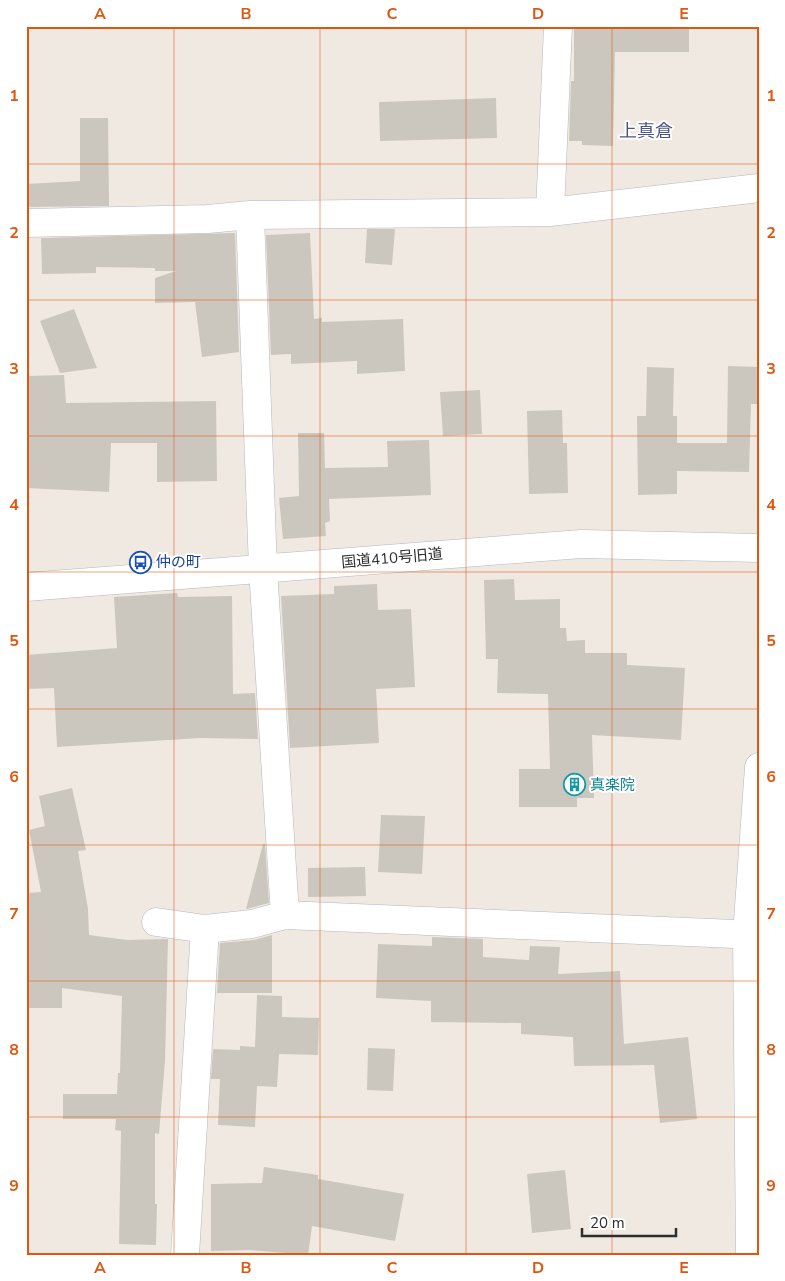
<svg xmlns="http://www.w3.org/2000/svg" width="785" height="1281" font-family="'Nunito Sans','Noto Sans JP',sans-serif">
	<rect width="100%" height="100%" fill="#efe9e1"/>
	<path fill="#cbc7bf" d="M574 26H689V52H615L613 146 582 145V141H569L571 81H574Z
		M496 98 497 138 380 141 379 102Z
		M80 118H108L109 206 26 207V184L80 181Z
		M367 229H395L392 265 365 263Z
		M235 233 239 352 202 357 195 302 155 303V278L176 271H155V268L96 267V273L42 274 41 238Z
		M310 233 314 319 322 318V322L403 319 405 371 357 374V361L291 364V354L271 355 266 235Z
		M74 309 97 368 60 373 40 321Z
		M728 366 759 367V404H751L749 472 677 471V494L638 495 637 416H646L647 367 674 368 673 416H677V443H727Z
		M64 375 66 403 216 401 217 481 157 482V443H111L109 492 26 488V444L29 445 27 376Z
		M480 390 482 434 443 436 440 392Z
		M562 410 563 443H567L568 493 529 494 527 411Z
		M298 433H324L325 468 388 467 387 441 429 440 431 495 329 499 330 521 325 523 326 536 283 539 279 498 299 496Z
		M514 579 515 600 560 599V628H566L567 641 585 640V653H627V665L685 668 681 740 592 735 594 798H577V807H519V769H550L548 694 497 693 498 659H486L484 580Z
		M377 584 378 610 411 609 415 687 376 689 379 743 290 748 281 596 334 594V586Z
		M177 593 178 597 232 596 233 694 255 693 258 739 200 738 57 747 54 688 26 689V655L117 648 114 597Z
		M72 788 86 850 78 851 88 909 89 935 127 940 168 939 165 1061 159 1134 155 1133V1204H157L156 1245 119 1244 121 1131 115 1130 116 1119H63V1094H117L118 1073H120L122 996 62 988V1008H26V893L41 892 29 830 45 826 39 796Z
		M381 815 425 816 422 874 378 872Z
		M263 844H265L269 903 246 909Z
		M365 867 366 896 308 897V868Z
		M272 935V993H217L220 943 254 940Z
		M432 937 483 939V957L529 960 530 946 560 947 558 974 620 971 624 1044 688 1037 697 1119 660 1123 654 1065 574 1066 573 1037 521 1034V1023L431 1022V1001L376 998 378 944 432 946Z
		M257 995 282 996V1017L319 1018 318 1055 279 1054 277 1087 257 1086 255 1127 218 1125 220 1079H211L213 1049 240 1050V1046L255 1047Z
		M368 1048 395 1049 393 1091 367 1090Z
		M264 1167 318 1175V1179L404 1194 395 1241 312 1226 308 1255 250 1250 211 1251V1184L262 1183Z
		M565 1170 571 1229 532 1233 527 1174Z"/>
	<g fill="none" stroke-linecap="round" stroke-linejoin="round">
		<defs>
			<path id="minor" d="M550 212 558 26
				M250 215 263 569 285 915
				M26 223 208 219 250 215 550 212 759 188
				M26 587 581 544 759 548
				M156 922 205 929 252 924 285 915 759 935
				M185 1255 205 929
				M750 1255 747 935 759 767"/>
		</defs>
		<use href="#minor" stroke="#b4b7c1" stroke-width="29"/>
		<use href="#minor" stroke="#fff" stroke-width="28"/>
	</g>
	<path fill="none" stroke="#df570e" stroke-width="1" stroke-opacity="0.55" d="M174 26V1255M320 26V1255M466 26V1255M612 26V1255M26 164H759M26 300H759M26 436H759M26 572H759M26 709H759M26 845H759M26 981H759M26 1117H759"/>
	<defs>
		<symbol id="bus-ring" viewBox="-11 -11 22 22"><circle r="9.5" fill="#fff" stroke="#1a4fb4" stroke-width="1.5"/><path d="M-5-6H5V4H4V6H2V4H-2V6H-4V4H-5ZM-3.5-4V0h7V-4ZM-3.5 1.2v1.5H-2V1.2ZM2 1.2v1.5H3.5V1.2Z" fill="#1a4fb4"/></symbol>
		<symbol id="building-ring" viewBox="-11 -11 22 22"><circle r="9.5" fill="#fff" stroke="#0f9aa8" stroke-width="1.5"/><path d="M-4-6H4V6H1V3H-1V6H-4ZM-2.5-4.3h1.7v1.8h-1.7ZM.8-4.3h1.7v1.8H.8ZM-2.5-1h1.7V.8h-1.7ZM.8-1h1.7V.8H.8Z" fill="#0f9aa8"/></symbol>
	</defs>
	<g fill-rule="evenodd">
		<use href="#bus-ring" x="128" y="550" width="25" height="25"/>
		<use href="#building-ring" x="562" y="772" width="25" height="25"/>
	</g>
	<g text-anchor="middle" stroke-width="4" stroke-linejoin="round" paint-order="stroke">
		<g font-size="15" fill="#2e2e2e" stroke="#fff">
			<text transform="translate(392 558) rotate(-5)" y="5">国道410号旧道</text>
		</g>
		<g font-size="15" fill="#164399" stroke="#fff" text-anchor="start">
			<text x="156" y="567">仲の町</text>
		</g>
		<g font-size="15" fill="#0d838f" stroke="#fff" text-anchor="start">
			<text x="590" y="790">真楽院</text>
		</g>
		<g font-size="18" fill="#4d5680" stroke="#fff">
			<text x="646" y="137">上真倉</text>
		</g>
	</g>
	<rect width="785" height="1281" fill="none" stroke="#ffffff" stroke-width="55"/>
	<path d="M582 1228v8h94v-8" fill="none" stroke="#2e2e2e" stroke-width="2.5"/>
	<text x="590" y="1228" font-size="15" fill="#2e2e2e" stroke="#ffffff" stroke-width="4" paint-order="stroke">20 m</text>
	<rect x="28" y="28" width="730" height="1226" fill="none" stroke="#df570e" stroke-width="2"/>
	<g font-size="16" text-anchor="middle" font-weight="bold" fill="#df570e">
		<text x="100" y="19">A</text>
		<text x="246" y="19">B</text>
		<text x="392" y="19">C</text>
		<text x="538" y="19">D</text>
		<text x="684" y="19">E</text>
		<text x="14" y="101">1</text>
		<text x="771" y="101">1</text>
		<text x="14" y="238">2</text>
		<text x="771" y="238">2</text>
		<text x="14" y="374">3</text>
		<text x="771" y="374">3</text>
		<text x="14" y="510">4</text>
		<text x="771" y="510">4</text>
		<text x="14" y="646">5</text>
		<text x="771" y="646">5</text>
		<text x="14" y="782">6</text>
		<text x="771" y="782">6</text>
		<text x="14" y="919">7</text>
		<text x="771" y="919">7</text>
		<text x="14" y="1055">8</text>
		<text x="771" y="1055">8</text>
		<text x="14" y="1191">9</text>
		<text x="771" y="1191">9</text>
		<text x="100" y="1273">A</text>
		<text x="246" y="1273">B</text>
		<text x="392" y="1273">C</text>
		<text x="538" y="1273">D</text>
		<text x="684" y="1273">E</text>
	</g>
</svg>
